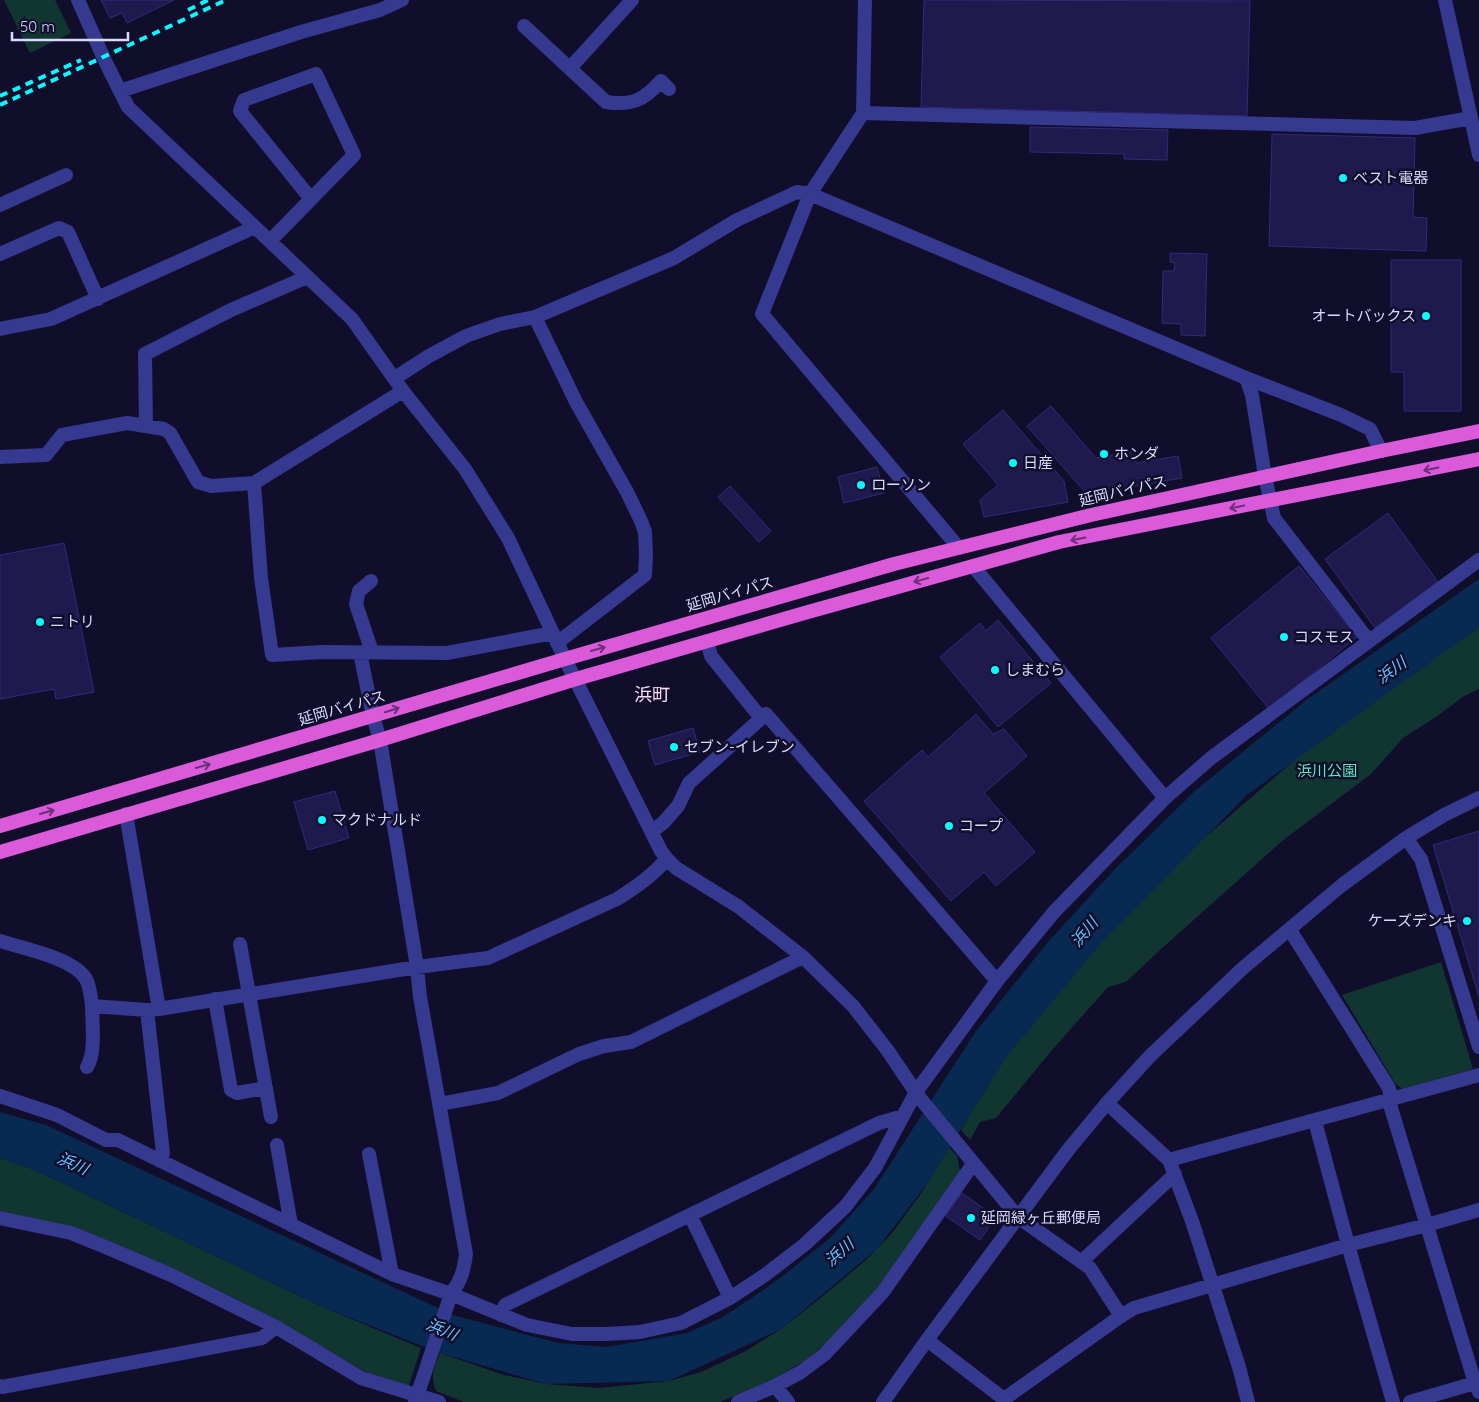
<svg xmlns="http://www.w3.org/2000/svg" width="1479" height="1402" font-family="Quicksand,'Noto Sans JP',sans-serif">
	<rect width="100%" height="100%" fill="#110e2c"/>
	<path fill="#113632" d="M4 0H55L71 33 30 53Z
		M1479 627V689L1464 696 1436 717 1403 738 1371 774 1282 841 1160 950 1126 982 1108 987 1052 1050 996 1118 980 1122 970 1140 961 1130 968 1117 1006 1057 1083 961 1157 883 1202 840 1305 751Z
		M1441 962 1473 1069 1402 1089 1395 1083 1342 995Z
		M949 1147 957 1156 960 1171 877 1289 828 1342 804 1361 772 1380 720 1402H464L436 1391C430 1375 434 1368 440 1353L504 1375 546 1384 599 1388 669 1381 701 1372 744 1352 781 1329 823 1296 866 1260 892 1233 922 1192Z
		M0 1158 35 1170 325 1308 421 1348 408 1388 364 1371 244 1303 171 1268 77 1228 0 1211Z"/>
	<path fill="#082951" d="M1479 579V627L1247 795 1103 941 1006 1057 926 1185 877 1249 781 1329 669 1381 546 1384 440 1353 325 1308 35 1170 0 1158V1112L46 1125 453 1315 558 1343 607 1347 687 1333 723 1317 775 1282 829 1239 874 1189 974 1034 1048 942 1114 870 1196 790 1309 698Z"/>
	<path fill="#1f194e" stroke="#32297c" d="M101 0H174L127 23 122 13 110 18Z
		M924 0 1250 1 1247 116 921 107Z
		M1030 127 1168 130 1167 160 1124 159V154L1030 152Z
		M1272 134 1415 138 1413 217 1427 218 1426 251 1269 246Z
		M1170 253 1207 254 1205 336 1181 335V324L1162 323 1163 271H1174L1175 263 1170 262Z
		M1391 260H1461V411H1404V372H1391Z
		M1051 406 1096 458 1134 451 1136 463 1178 456 1182 478 1087 494 1027 426Z
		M1003 410 1064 481 1068 502 984 517 980 500 998 485 963 444Z
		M877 467 884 493 844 503 838 477Z
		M730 486 771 531 759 542 718 497Z
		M1388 513 1438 582 1375 628 1325 559Z
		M64 543 94 692 56 699 54 689 0 699V555Z
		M1299 566 1357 637 1269 709 1211 638Z
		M998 620 1051 683 998 727 940 657 980 623 986 631Z
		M976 714 993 734 1004 729 1027 756 984 793 1035 852 996 886 984 872 951 901 864 801 922 750 928 757Z
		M693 728 700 752 655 765 648 741Z
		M335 791 349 838 308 850 294 802Z
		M1479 831V997L1433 845Z
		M962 1193 996 1217 980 1240 946 1216Z"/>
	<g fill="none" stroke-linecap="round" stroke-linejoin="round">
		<path stroke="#35398f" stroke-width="14" d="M78 0 106 63 128 107 352 319 403 391 465 469 508 538 565 659 661 851 667 859 676 868 739 907 803 957 853 1006 888 1051 919 1097 1018 1217 1090 1268 1121 1316 1134 1308 1348 1245 1427 1225 1479 1210
			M1445 0 1479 155
			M524 26 606 102C632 106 644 100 661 81L669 89
			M570 68 632 0
			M120 91 301 32 380 10 402 0
			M863 113 1415 128 1471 118
			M0 205 66 175
			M270 241 354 155 316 74 244 100 240 111 311 199
			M0 254 59 228 68 232 98 299
			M535 317 576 402 627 492 641 521 645 532 646 555 645 575 557 643
			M0 329 51 319 255 227
			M395 378 429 356 466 336 500 324 535 317 674 258 737 220 797 192 810 194 863 113 865 0
			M146 426 145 354 231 310 307 277
			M0 457 46 455 62 435 127 423 164 429 170 433 198 482 211 486 254 483 403 391
			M254 483 261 578 272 655 322 652 447 653 553 633
			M1274 518 1369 641
			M959 548 762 314 810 194 1246 378 1341 415 1370 429 1381 451
			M973 566 1165 798
			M371 581 359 591 356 604 372 652
			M707 641 711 656 761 718
			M360 653 373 716 380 740 417 967 420 997 466 1254C464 1270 461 1281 451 1294L415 1402
			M126 814 159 1009
			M652 831 663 823 678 806 689 783 766 714 997 981
			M1290 930 1389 1088 1391 1099V1108L1475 1383 1479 1392
			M0 941C22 948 74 958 86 979 90 986 91 998 92 1006L147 1010 159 1009 417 967 488 958 617 899C636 887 652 876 667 859
			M240 944 271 1117
			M215 999 231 1090 237 1093 266 1088
			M147 1010 163 1153 160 1161
			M87 1067C96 1053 92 1022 92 1006
			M0 1096 57 1115 106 1140H118L392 1274 451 1294 527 1325 572 1334H606L640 1332 681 1323 730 1298 765 1275 804 1245 845 1207 875 1168 916 1092 997 981 1054 912 1165 798 1211 758 1479 560
			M1107 1103 1169 1160 1192 1221 1239 1367 1248 1402
			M440 1104 498 1093 579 1054 604 1046 631 1042 803 957
			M1315 1121 1348 1245 1393 1402
			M277 1145 291 1225
			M369 1154 392 1274
			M1169 1160 1479 1075
			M690 1215 730 1298
			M0 1218 71 1233 103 1246 171 1275 276 1327 361 1378 439 1402
			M1081 1262 1175 1174
			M501 1315 505 1305 879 1123 903 1116
			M927 1340 1004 1399 1006 1402
			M0 1386 2 1387 262 1338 276 1327
			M775 1386 788 1402
			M1004 1399 1121 1316
			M738 1402 775 1386 801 1372 825 1354 883 1292 973 1164
			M1410 1402 1475 1383"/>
		<path stroke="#35398f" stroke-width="14" d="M1246 378 1252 395 1265 476 1274 518
			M1406 838 1421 859 1479 1047
			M883 1402 927 1340 1068 1150 1107 1103 1150 1056 1243 968 1342 885 1406 838 1444 815 1479 798"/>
		<path stroke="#da5ada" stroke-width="14" d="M0 826 565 659 894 564 1091 515 1381 451 1479 431
			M0 852 380 740 576 679 808 612 1059 542 1479 459"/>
		<path stroke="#05fbff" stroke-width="4" stroke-dasharray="8 6" stroke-linecap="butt" d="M188 10 208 0
			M0 96 81 60
			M0 105 226 0"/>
	</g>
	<defs><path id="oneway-shaft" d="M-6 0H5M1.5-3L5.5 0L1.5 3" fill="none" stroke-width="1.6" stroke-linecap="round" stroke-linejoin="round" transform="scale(1.25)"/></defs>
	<g stroke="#6b307a">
		<use href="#oneway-shaft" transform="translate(1431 469) rotate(169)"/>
		<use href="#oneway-shaft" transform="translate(1237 507) rotate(169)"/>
		<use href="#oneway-shaft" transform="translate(1078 539) rotate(169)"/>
		<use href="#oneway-shaft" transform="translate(921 580) rotate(165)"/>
		<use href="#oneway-shaft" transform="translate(598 649) rotate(-16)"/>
		<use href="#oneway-shaft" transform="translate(392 710) rotate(-17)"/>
		<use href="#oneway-shaft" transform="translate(203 766) rotate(-16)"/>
		<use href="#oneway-shaft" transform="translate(47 812) rotate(-16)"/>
	</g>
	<g fill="#05fbff" stroke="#110e2c" stroke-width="2">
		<circle cx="1343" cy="178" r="5"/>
		<circle cx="1426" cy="316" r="5"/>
		<circle cx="1104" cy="454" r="5"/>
		<circle cx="1013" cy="463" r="5"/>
		<circle cx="861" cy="485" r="5"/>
		<circle cx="40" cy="622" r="5"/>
		<circle cx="1284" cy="637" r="5"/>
		<circle cx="995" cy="670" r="5"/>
		<circle cx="674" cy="747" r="5"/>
		<circle cx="322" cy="820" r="5"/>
		<circle cx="949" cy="826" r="5"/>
		<circle cx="1467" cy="921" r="5"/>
		<circle cx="971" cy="1218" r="5"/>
	</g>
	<g text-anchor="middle" stroke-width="5" stroke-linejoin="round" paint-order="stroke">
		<g font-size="15" fill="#dad9ff" stroke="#110e2c" text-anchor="start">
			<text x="1353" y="183">ベスト電器</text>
			<text x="1416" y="321" text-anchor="end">オートバックス</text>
			<text x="1114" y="459">ホンダ</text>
			<text x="1023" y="468">日産</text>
			<text x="871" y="490">ローソン</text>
			<text x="50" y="627">ニトリ</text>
			<text x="1294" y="642">コスモス</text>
			<text x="1005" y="675">しまむら</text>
			<text x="684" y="752">セブン-イレブン</text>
			<text x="332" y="825">マクドナルド</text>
			<text x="959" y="831">コープ</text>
			<text x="1457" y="926" text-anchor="end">ケーズデンキ</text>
			<text x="981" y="1223">延岡緑ヶ丘郵便局</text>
		</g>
		<g font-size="15" fill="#dad9ff" stroke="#110e2c">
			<text transform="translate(1123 491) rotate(-13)" y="5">延岡バイパス</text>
			<text transform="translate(730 594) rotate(-16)" y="5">延岡バイパス</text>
			<text transform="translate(342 708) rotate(-16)" y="5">延岡バイパス</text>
		</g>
		<g font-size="15" fill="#59ebba" stroke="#110e2c">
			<text x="1327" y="776">浜川公園</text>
		</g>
		<g font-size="16" font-style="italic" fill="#67c5ff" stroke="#110e2c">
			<text transform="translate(1391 670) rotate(-36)" y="6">浜川</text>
			<text transform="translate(1084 932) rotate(-50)" y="6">浜川</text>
			<text transform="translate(73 1163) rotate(24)" y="6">浜川</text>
			<text transform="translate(839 1252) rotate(-41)" y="6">浜川</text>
			<text transform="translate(442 1329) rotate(23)" y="6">浜川</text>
		</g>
		<g font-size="18" fill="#ffdbf5" stroke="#110e2c">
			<text x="652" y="701">浜町</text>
		</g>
	</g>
	<path d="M12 32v8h116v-8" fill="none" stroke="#dad9ff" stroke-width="2.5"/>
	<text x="20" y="32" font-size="15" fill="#dad9ff" stroke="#110e2c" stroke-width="4" paint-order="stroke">50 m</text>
</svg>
